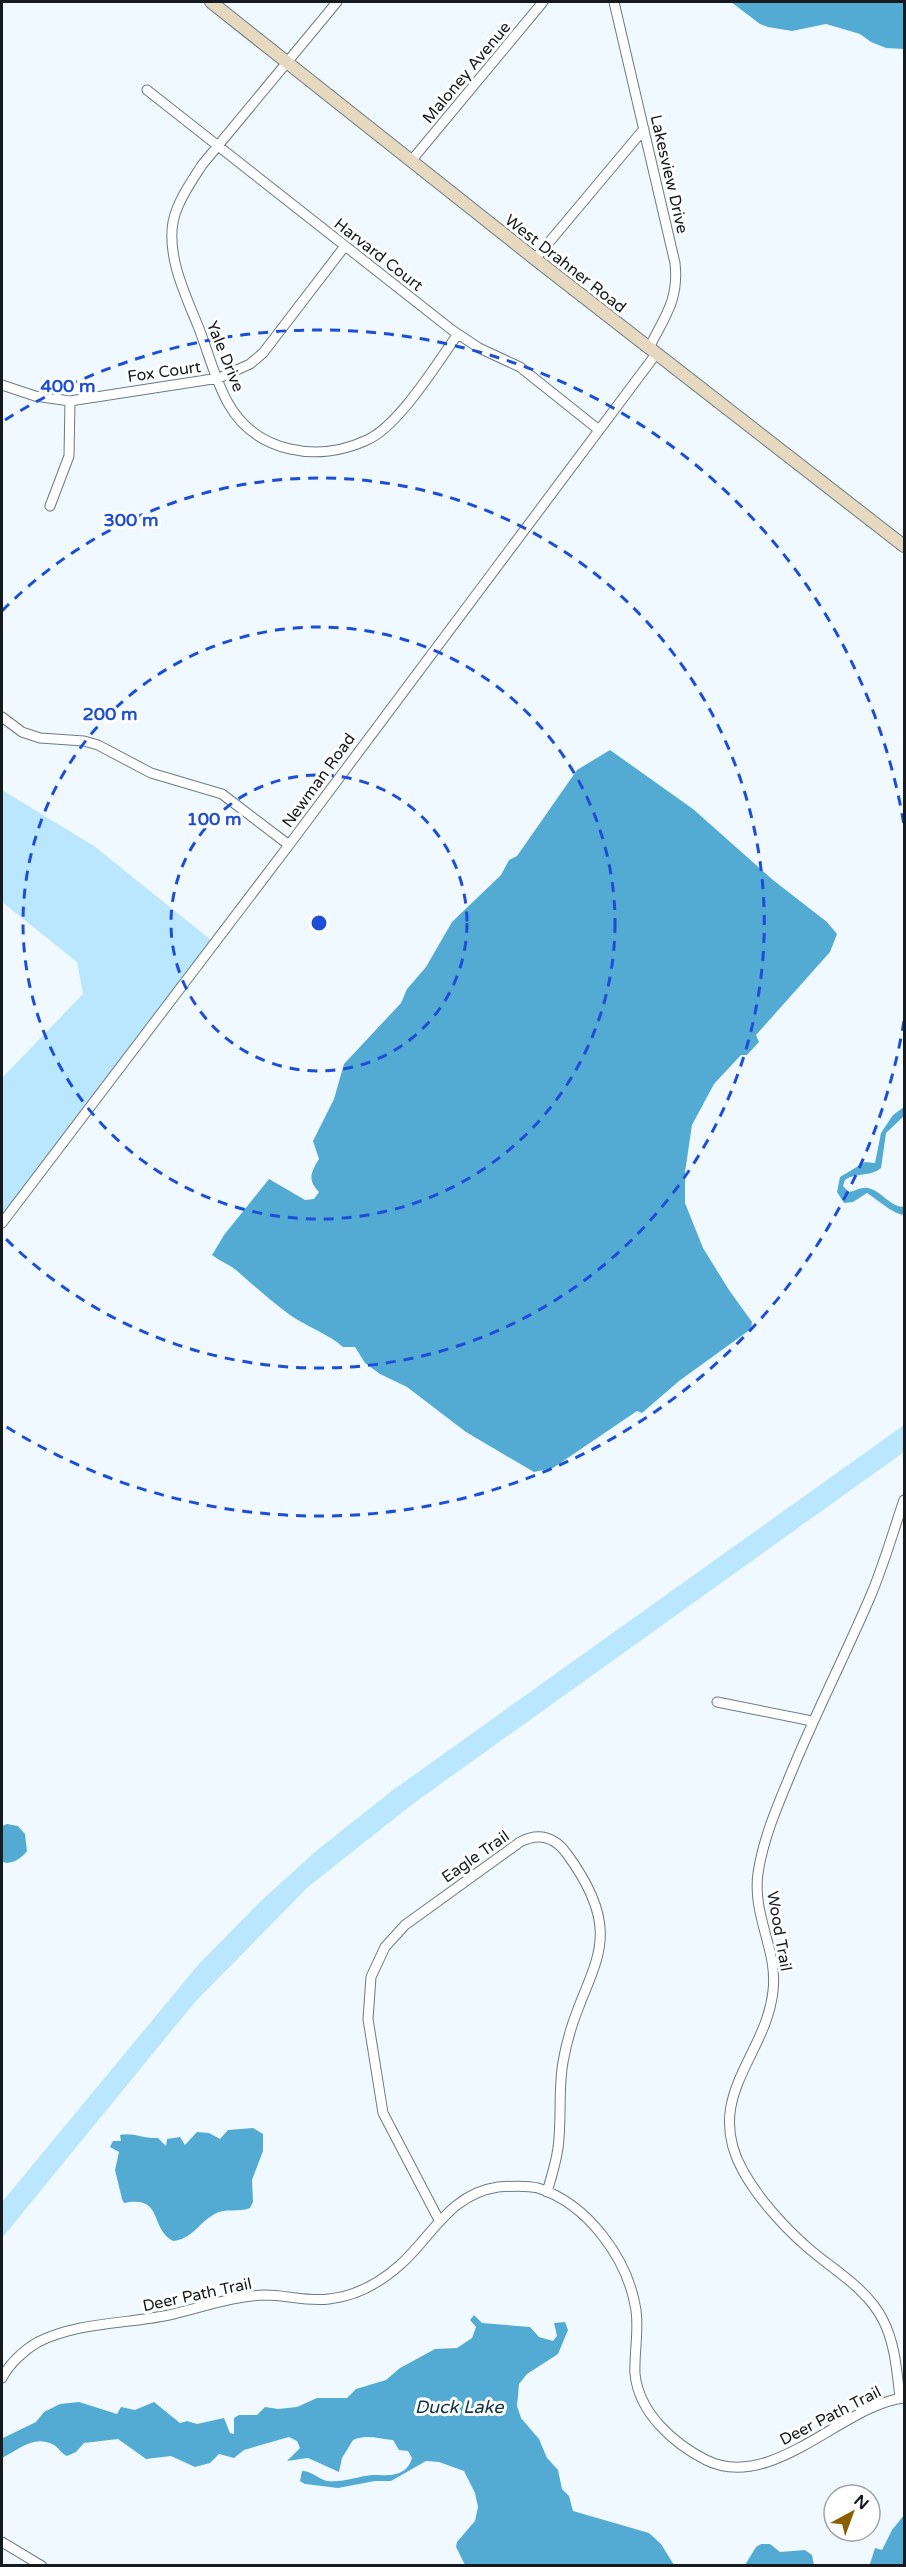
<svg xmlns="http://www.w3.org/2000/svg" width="906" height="2567" font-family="'Varela Round',sans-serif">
	<rect width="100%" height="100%" fill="#eff9ff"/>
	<path fill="#bbe7fe" d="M2 790 94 846 211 940 2 1216V1078L83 994 77 962 2 902Z
		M904 1425V1452L414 1803 308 1887 195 2002 2 2238V2202L198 1965 261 1901 316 1851 393 1790Z"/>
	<path fill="#53abd3" d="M731 2H904V49L886 48 871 42 860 34 826 24 792 31 768 27 760 24Z
		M610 750 693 809 773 880 827 922 837 934 830 952 756 1035 759 1042 747 1055H741L714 1084 692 1125 685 1172V1203L703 1248 729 1290 752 1322 751 1329 679 1381 642 1413 637 1411 553 1468 534 1472 466 1432 407 1387 380 1374 365 1363 355 1347H343C327 1333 307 1327 290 1315 271 1301 253 1285 236 1270 229 1264 219 1261 212 1255L224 1235 269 1179 305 1200 314 1199 319 1192C307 1180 311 1172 319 1159L313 1141 334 1099 344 1064 401 1003 407 989 426 967 452 922 501 875 509 860 517 856 577 770Z
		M904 1107V1116L886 1133 881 1168C871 1177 856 1172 845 1180L843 1186 849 1192C856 1191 860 1187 868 1188 882 1191 890 1207 904 1207V1215C893 1214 878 1200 867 1193L853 1202 844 1203 837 1192 840 1177 865 1162 875 1163 881 1133 893 1115Z
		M7 1824 18 1826 25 1834 27 1851C21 1859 12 1865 2 1862V1826Z
		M253 2128 263 2134V2151L252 2180 253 2202 250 2208C238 2213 225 2207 213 2215 198 2224 192 2239 173 2241 149 2228 164 2195 124 2203L122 2199 115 2170 119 2152 110 2147 113 2141H121L120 2135C132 2132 145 2139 158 2138L166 2146 167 2139 180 2137 185 2145 197 2132 209 2133 220 2139 228 2130Z
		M474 2315 482 2323 530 2327 539 2337 553 2341 557 2336 554 2323 565 2322 568 2330 558 2354 527 2374 519 2384 517 2406 521 2418 539 2439 547 2458 558 2470 562 2489 569 2496 573 2511 649 2533 661 2544 674 2565H465L456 2547 457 2542 475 2521 478 2507 475 2493 464 2471 439 2462 426 2461 391 2481H375L338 2488 305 2484 300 2481 302 2471C312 2471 318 2479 327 2481 343 2483 358 2476 373 2475 388 2475 406 2478 412 2458L408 2451 399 2450 393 2440C378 2439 367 2434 353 2440L342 2458 339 2472 308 2458 287 2461 300 2448 297 2441 289 2437 244 2450 234 2458 219 2454 210 2463 195 2467 171 2456 146 2459 118 2439 84 2443 76 2452 67 2456C60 2453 59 2447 52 2444 33 2435 17 2451 2 2458L3 2438 36 2422 44 2412 60 2404 79 2402 117 2414 121 2407 135 2410 154 2402 180 2423 187 2421 197 2424 224 2418 230 2433 234 2434V2418L239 2415H257L265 2407 278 2409 297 2407 317 2398H347L356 2389 386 2380 400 2368 435 2349 457 2348 472 2338 476 2327 470 2320Z
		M904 2515V2565H865L870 2564 875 2548 882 2550 892 2530Z
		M761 2544H770L780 2552 805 2550 812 2555 814 2565H745L756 2547Z"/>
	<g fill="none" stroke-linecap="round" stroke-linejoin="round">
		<defs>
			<path id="street" d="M337 2 202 165C191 182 177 202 173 222 167 257 185 294 198 326 208 351 215 380 228 403 256 453 318 463 367 440 399 426 437 363 458 334
				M614 2 675 263C679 300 665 316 649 348
				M147 90 452 330 479 348 520 367 599 430
				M411 161 543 2
				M535 259 644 129
				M2 385 35 396 70 401 219 378 250 364 263 353 345 246
				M50 506 69 456 70 401
				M2 717 22 732 40 738 84 741 98 745 151 773 222 794 289 845
				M2 1223 289 845 656 354
				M717 1702 812 1721
				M439 2220 383 2113 368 2019 371 1977 385 1947 405 1925 520 1842C539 1832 555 1837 567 1854 636 1948 579 1969 563 2062 558 2090 562 2119 558 2148 556 2163 551 2178 547 2192
				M2 2378C9 2364 24 2350 38 2342 78 2322 126 2324 169 2315 200 2308 233 2296 265 2295 287 2295 307 2302 329 2299 357 2296 380 2283 401 2264 433 2235 450 2194 498 2187 511 2186 526 2185 538 2188 588 2204 628 2259 636 2310 639 2331 634 2353 635 2374 639 2413 673 2443 706 2460 772 2493 844 2404 904 2398
				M900 2398C897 2372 895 2343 883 2320 867 2288 833 2270 807 2247 784 2227 758 2198 743 2171 702 2097 766 2057 773 1991 778 1949 752 1917 758 1873 763 1840 776 1809 789 1778 814 1716 845 1656 871 1595 884 1564 893 1532 904 1500
				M2 2542 42 2566"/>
			<path id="secondary" d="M211 2 535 259 904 546"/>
		</defs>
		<use href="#street" stroke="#6c7b83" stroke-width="11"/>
		<use href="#secondary" stroke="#6c7b83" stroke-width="14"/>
		<use href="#street" stroke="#fff" stroke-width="9"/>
		<use href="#secondary" stroke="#e6d9c0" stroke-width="12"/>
	</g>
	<g fill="none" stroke="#1d4ed8" stroke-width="3" stroke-dasharray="10 8">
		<circle cx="319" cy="923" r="148"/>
		<circle cx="319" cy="923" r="296"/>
		<path d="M2 611A445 445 0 1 1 2 1235"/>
		<path d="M904 1021A593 593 0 0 1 5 1426M5 420A593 593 0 0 1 904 825"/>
	</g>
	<g text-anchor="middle" stroke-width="6" stroke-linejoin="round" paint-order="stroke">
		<g font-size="16" fill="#141a1d" stroke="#fff">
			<text transform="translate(466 72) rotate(-50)" y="6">Maloney Avenue</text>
			<text transform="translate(670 174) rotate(77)" y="6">Lakesview Drive</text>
			<text transform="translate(379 254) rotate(38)" y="6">Harvard Court</text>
			<text transform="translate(566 263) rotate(38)" y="6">West Drahner Road</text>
			<text transform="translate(226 356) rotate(68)" y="6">Yale Drive</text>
			<text transform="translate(164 371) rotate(-8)" y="6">Fox Court</text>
			<text transform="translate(318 780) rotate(-54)" y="6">Newman Road</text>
			<text transform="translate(475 1856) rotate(-35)" y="6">Eagle Trail</text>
			<text transform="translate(780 1931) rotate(80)" y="6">Wood Trail</text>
			<text transform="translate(197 2294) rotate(-12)" y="6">Deer Path Trail</text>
			<text transform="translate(830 2415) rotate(-27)" y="6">Deer Path Trail</text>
		</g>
		<g font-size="18" font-style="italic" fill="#0c3445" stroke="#fff">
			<text x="459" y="2413">Duck Lake</text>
		</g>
	</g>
	<circle cx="319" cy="923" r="9" fill="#1d4ed8" stroke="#fff" stroke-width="3"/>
	<g font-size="18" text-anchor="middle" font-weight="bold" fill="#1d4ed8" stroke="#fff" stroke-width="6" stroke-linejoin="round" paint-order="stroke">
		<text x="68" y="392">400 m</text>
		<text x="131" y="526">300 m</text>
		<text x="110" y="720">200 m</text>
		<text x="214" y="825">100 m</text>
	</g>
	<rect width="906" height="2567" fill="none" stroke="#141a1d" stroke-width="6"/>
	<g transform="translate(852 2513) rotate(41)"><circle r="28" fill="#ffffff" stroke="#a1a3a5" stroke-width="1.5"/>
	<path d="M0-4.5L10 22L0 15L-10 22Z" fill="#895f00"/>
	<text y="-9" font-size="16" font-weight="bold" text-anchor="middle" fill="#141a1d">N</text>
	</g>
</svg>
